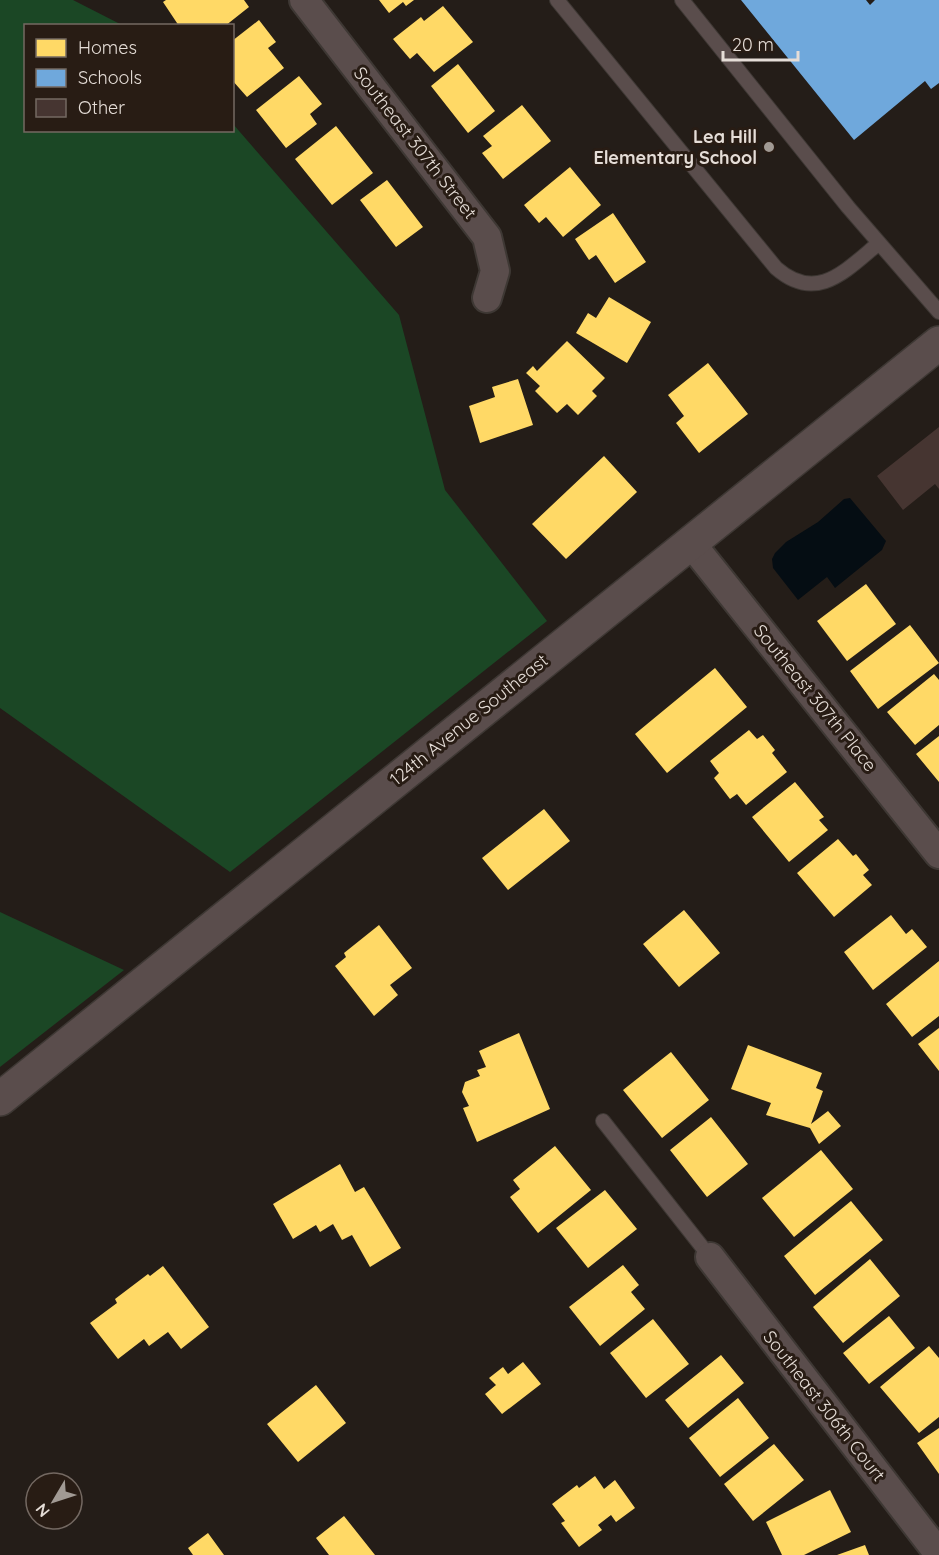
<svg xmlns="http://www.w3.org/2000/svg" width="939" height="1555" font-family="Quicksand,sans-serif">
	<rect width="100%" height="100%" fill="#241d18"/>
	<path fill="#1b4725" d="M0 0H73L122 25 26 26V130H232L233 124 399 315 445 490 547 621 230 872 0 708Z
		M0 912 124 970 0 1067Z"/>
	<path fill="#050d13" d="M850 498 886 541 882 550 835 588 827 577 798 600 773 568 772 559 775 553 786 542 818 522 844 499Z"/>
	<path fill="#ffd966" d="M166 0H244L249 7 225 26H179L163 2Z
		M379 0H414L406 6 403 2 389 13Z
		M443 6 473 42 434 72 417 53 410 59 393 39 421 17 424 21Z
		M259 20 276 42 268 48 284 68 247 97 232 80V41Z
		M458 64 495 111 468 133 431 86Z
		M299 76 322 104 310 114 317 124 286 148 256 110Z
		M522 105 551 141 503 179 482 153 492 146 483 136Z
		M336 126 373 173 332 205 295 159Z
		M570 167 601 205 563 237 546 217 539 223 524 205Z
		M387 180 423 227 396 247 360 200Z
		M613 213 646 262 615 283 596 255 589 260 575 239Z
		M609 297 651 322 627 363 576 333 588 313 596 318Z
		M567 341 605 378 592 391 597 396 578 415 567 404 557 413 535 391 540 386 526 373 533 366 537 371Z
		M708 363 748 414 699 453 676 423 684 416 668 395Z
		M518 379 533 425 480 443 469 406 495 397 492 387Z
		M604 456 637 492 566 559 532 524Z
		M866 584 896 624 847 661 817 621Z
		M910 625 939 663 878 709 850 671Z
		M715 668 747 707 667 773 635 734Z
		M934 674 939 680V725L915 745 887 712Z
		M749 730 757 739 763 735 775 750 772 753 787 772 746 805 737 794 730 799 714 778 719 773 710 761Z
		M939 736V782L916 754Z
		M795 782 824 817 819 820 828 830 789 862 752 817Z
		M544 809 570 841 508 890 482 858Z
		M838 839 853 856 856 854 869 870 863 875 872 885 834 917 797 873Z
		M684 910 720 953 679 987 643 944Z
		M891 915 906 934 912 929 927 947 873 990 844 952Z
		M379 925 412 968 390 985 398 995 374 1016 335 966 346 957 344 953Z
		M939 961V1016L912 1037 886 1004Z
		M939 1028V1071L918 1044Z
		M519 1033 550 1109 477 1142 463 1108 469 1106 462 1092 465 1082 480 1076 477 1070 486 1067 479 1051Z
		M748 1045 822 1073 816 1088 823 1091 811 1124 828 1111 841 1126 819 1144 810 1128 766 1115 771 1103 731 1089Z
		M671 1052 709 1100 662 1138 623 1090Z
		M711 1117 748 1164 707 1197 670 1150Z
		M555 1146 591 1190 538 1233 510 1197 520 1189 513 1180Z
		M821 1150 853 1189 794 1237 762 1198Z
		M340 1164 355 1192 364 1187 401 1248 370 1267 352 1235 342 1240 333 1224 320 1232 316 1225 293 1239 273 1204Z
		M605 1190 637 1229 588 1268 556 1228Z
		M851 1201 883 1240 815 1295 784 1256Z
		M870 1259 900 1296 843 1343 813 1307Z
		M623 1265 639 1285 631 1292 645 1309 600 1346 569 1307Z
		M163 1266 209 1327 181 1349 168 1332 149 1346 144 1339 118 1359 90 1323 117 1303 115 1299 148 1274 150 1276Z
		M889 1316 915 1348 869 1384 843 1353Z
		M653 1319 689 1364 646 1398 610 1353Z
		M929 1346 939 1358V1417L919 1433 880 1387Z
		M721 1355 744 1383 688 1428 665 1400Z
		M523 1362 541 1384 502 1414 485 1394 496 1385 489 1378 503 1367 508 1374Z
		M316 1385 346 1423 298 1462 267 1424Z
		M738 1398 769 1438 720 1477 689 1438Z
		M939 1428V1474L917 1443Z
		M774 1444 804 1480 753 1521 724 1484Z
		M595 1476 604 1489 615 1480 635 1508 616 1522 611 1515 598 1525 602 1530 579 1547 561 1523 565 1521 552 1504 577 1485 579 1488Z
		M830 1490 851 1532 804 1555H782L766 1522Z
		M344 1516 375 1555H329L316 1538Z
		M208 1533 224 1555H193L188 1548Z
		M865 1545 869 1555H837Z"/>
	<path fill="#6fa8dc" d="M741 0H866L870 5 875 0H939V83L931 89 925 81 854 140Z"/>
	<path fill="#463531" d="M939 427V489L935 484 903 510 877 476Z"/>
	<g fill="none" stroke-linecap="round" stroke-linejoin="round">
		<defs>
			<path id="service" d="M557 0 776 268C817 304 846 270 879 243
				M682 0 848 207 939 312
				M603 1121 710 1257"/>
			<path id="minor" d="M304 0 487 237 495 271 487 298
				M690 542 939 854
				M710 1257 939 1554"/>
			<path id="tertiary" d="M0 1099 939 343"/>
		</defs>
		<use href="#service" stroke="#3e3834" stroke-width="16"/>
		<use href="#minor" stroke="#3e3834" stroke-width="32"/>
		<use href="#tertiary" stroke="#3e3834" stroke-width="36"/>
		<use href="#service" stroke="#5a4d4c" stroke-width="14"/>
		<use href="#minor" stroke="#5a4d4c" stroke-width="28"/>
		<use href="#tertiary" stroke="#5a4d4c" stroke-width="33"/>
	</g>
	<circle fill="#a19a94" stroke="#281c14" stroke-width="2" cx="769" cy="147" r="6"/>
	<g text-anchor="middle" stroke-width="6" stroke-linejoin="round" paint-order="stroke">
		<g font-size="18" font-weight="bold" fill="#e5ddd7" stroke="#281c14" text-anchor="end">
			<text x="757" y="143">Lea Hill<tspan x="757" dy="21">Elementary School</tspan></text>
		</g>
		<g font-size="18" fill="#e5ddd7" stroke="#281c14">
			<text transform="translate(415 143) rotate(52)" y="6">Southeast 307th Street</text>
			<text transform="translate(815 698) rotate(51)" y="6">Southeast 307th Place</text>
			<text transform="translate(469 720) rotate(-39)" y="6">124th Avenue Southeast</text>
			<text transform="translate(824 1406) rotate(52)" y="6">Southeast 306th Court</text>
		</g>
	</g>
	<rect x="24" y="24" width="210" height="108" fill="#281c14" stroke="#746962" stroke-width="1.5"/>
	<rect x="36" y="39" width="30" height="18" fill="#ffd966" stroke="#746962" stroke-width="1.5"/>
	<text x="78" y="54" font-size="18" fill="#e5ddd7">Homes</text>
	<rect x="36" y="69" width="30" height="18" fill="#6fa8dc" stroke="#746962" stroke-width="1.5"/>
	<text x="78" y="84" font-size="18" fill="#e5ddd7">Schools</text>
	<rect x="36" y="99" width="30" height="18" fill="#463531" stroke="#746962" stroke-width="1.5"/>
	<text x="78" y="114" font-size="18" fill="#e5ddd7">Other</text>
	<g transform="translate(54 1501) rotate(231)"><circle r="28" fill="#281c14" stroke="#746962" stroke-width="1.5"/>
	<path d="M0-4.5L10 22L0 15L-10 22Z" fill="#a19a94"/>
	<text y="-9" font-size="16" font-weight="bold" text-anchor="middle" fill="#e5ddd7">N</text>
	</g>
	<path d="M723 51v9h75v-9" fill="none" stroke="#e5ddd7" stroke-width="3"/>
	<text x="732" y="51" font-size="18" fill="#e5ddd7" stroke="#281c14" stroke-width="4.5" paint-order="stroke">20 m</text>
</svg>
